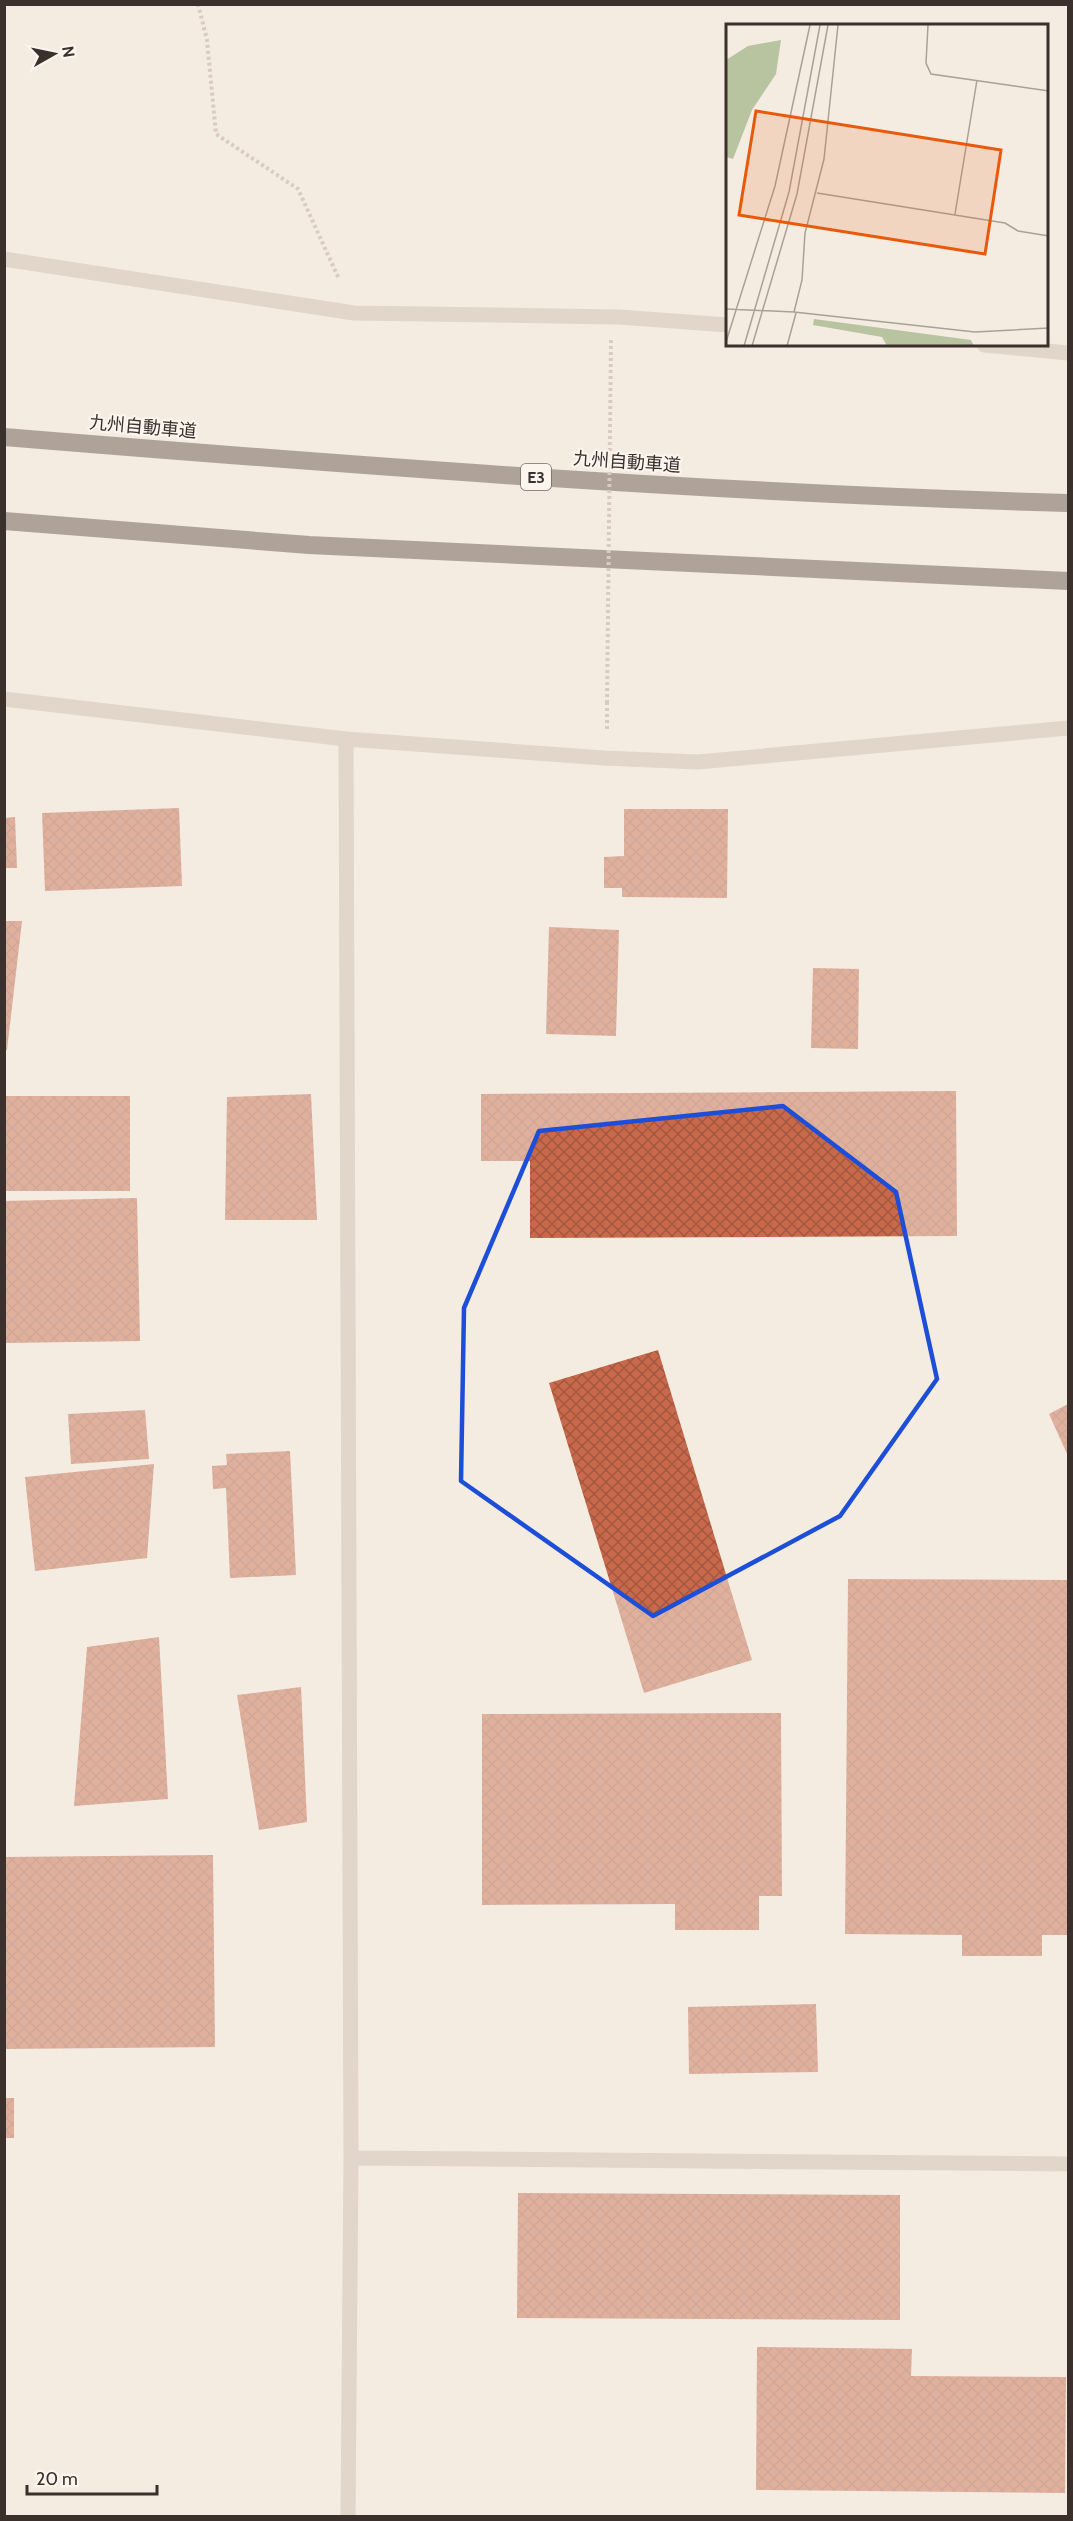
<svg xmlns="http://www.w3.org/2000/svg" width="1073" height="2521" font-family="Cabin,'Noto Sans JP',sans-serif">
	<defs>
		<pattern id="building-cross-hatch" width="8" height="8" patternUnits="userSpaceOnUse" patternTransform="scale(1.5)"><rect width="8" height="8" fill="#c8694b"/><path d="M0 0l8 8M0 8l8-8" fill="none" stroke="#a4573f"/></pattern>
	</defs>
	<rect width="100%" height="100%" fill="#f4ebe1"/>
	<path fill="url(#building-cross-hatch)" d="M179 808 182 886 45 891 42 813Z
		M624 809H728L727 898 622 897V888H604V857L624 856Z
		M15 817 17 868H4V818Z
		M4 921H22L7 1050H4Z
		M549 927 619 930 616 1036 546 1034Z
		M813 968 859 969 858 1049 811 1048Z
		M956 1091 957 1236 530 1238V1161H481V1094Z
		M311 1094 317 1220H225L227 1097Z
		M4 1096H130V1191H4Z
		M137 1198 140 1341 4 1343V1201Z
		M658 1350 752 1660 644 1693 549 1383Z
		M1068 1404V1456L1049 1414Z
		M145 1410 149 1459 71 1464 68 1414Z
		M290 1451 296 1575 230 1578 226 1488 213 1489 212 1466 227 1465 226 1454Z
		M154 1464 147 1558 35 1571 25 1477Z
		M848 1579 1068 1580V1935H1042V1956H962V1935L845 1934Z
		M159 1637 168 1799 74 1806 87 1647Z
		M301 1687 307 1822 259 1830 237 1695Z
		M781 1713 782 1896H759V1930H675V1904L482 1905V1714Z
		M213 1855 215 2047 4 2049V1857Z
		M816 2004 818 2072 689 2074 688 2007Z
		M4 2098H14V2138H4Z
		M518 2193 900 2195V2320L517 2318Z
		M757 2347 912 2349 911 2376 1066 2377 1065 2493 756 2490Z"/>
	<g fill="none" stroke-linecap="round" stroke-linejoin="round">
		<path stroke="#b9a596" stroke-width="4" stroke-dasharray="3 3" stroke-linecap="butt" d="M198 4 207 40 216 134 298 189 339 279
			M607 729V703"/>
		<path stroke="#cdbbac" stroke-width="15" d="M4 259 354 313 619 317 728 325
			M984 345 1068 353
			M4 699 346 739 604 758 698 762 1068 728
			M346 739 351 2158 348 2516
			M351 2158 1068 2164"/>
		<path stroke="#5c4a42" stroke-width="18" d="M4 437C359 466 713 493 1068 503
			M4 521 309 545 1068 581"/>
		<path stroke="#b9a596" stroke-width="4" stroke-dasharray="3 3" stroke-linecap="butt" d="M607 703 611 340"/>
	</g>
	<path d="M0 0H1073V2521H0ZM783 1106 896 1192 937 1379 840 1516 653 1616 461 1481 464 1308 539 1131Z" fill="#f4ebe1" fill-opacity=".55" fill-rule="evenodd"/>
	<path fill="none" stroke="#1d4ed8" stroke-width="4.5" stroke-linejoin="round" d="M783 1106 896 1192 937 1379 840 1516 653 1616 461 1481 464 1308 539 1131Z"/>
	<g text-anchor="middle" stroke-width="4.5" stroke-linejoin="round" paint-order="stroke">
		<rect fill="#fbf5ee" stroke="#756b66" stroke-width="1.5" x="521" y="464" width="30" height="26" rx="4.5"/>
		<g font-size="16" font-weight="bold" fill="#3b302b">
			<text x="536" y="483">E3</text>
		</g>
		<g font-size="18" fill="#3b302b" stroke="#fbf5ee">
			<text transform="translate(143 427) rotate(5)" y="6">九州自動車道</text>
			<text transform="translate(627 462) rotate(4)" y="6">九州自動車道</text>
		</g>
	</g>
	<g transform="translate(726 24)">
		<rect width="322" height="322" fill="#f4ebe1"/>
		<path d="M88 295 245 316 248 322H161L156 313 87 301Z" fill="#b8c4a0"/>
		<path d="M55 16 50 50 26 86 7 135 0 133V36L22 22Z" fill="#b8c4a0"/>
		<path fill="none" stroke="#aaa098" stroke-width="1.5" d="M202 1 200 39 205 50 323 67M91 169 279 199 292 207 323 212M229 190 251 56M0 285 68 288 249 308 323 304M68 288 76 256 79 209 98 135 112 1M0 318 49 162 84 1M18 322 63 168 94 1M26 322 71 170 102 1M61 322 70 289"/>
		<path fill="#e8590c" fill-opacity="0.15" stroke="#e8590c" stroke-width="3" d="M30 87 275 126 259 230 13 191Z"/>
		<rect width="322" height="322" fill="none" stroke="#3b302b" stroke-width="3"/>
	</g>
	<rect width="1073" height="2521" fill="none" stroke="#3b302b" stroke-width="12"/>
	<g transform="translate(54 54) rotate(81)" stroke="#fbf5ee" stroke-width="4.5" paint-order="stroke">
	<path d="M0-4.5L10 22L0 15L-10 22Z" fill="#3b302b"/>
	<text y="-9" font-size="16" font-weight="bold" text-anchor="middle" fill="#3b302b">N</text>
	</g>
	<path d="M27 2485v9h130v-9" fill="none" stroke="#3b302b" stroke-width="3"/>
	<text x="36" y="2485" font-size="18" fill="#3b302b" stroke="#fbf5ee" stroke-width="4.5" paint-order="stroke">20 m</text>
</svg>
